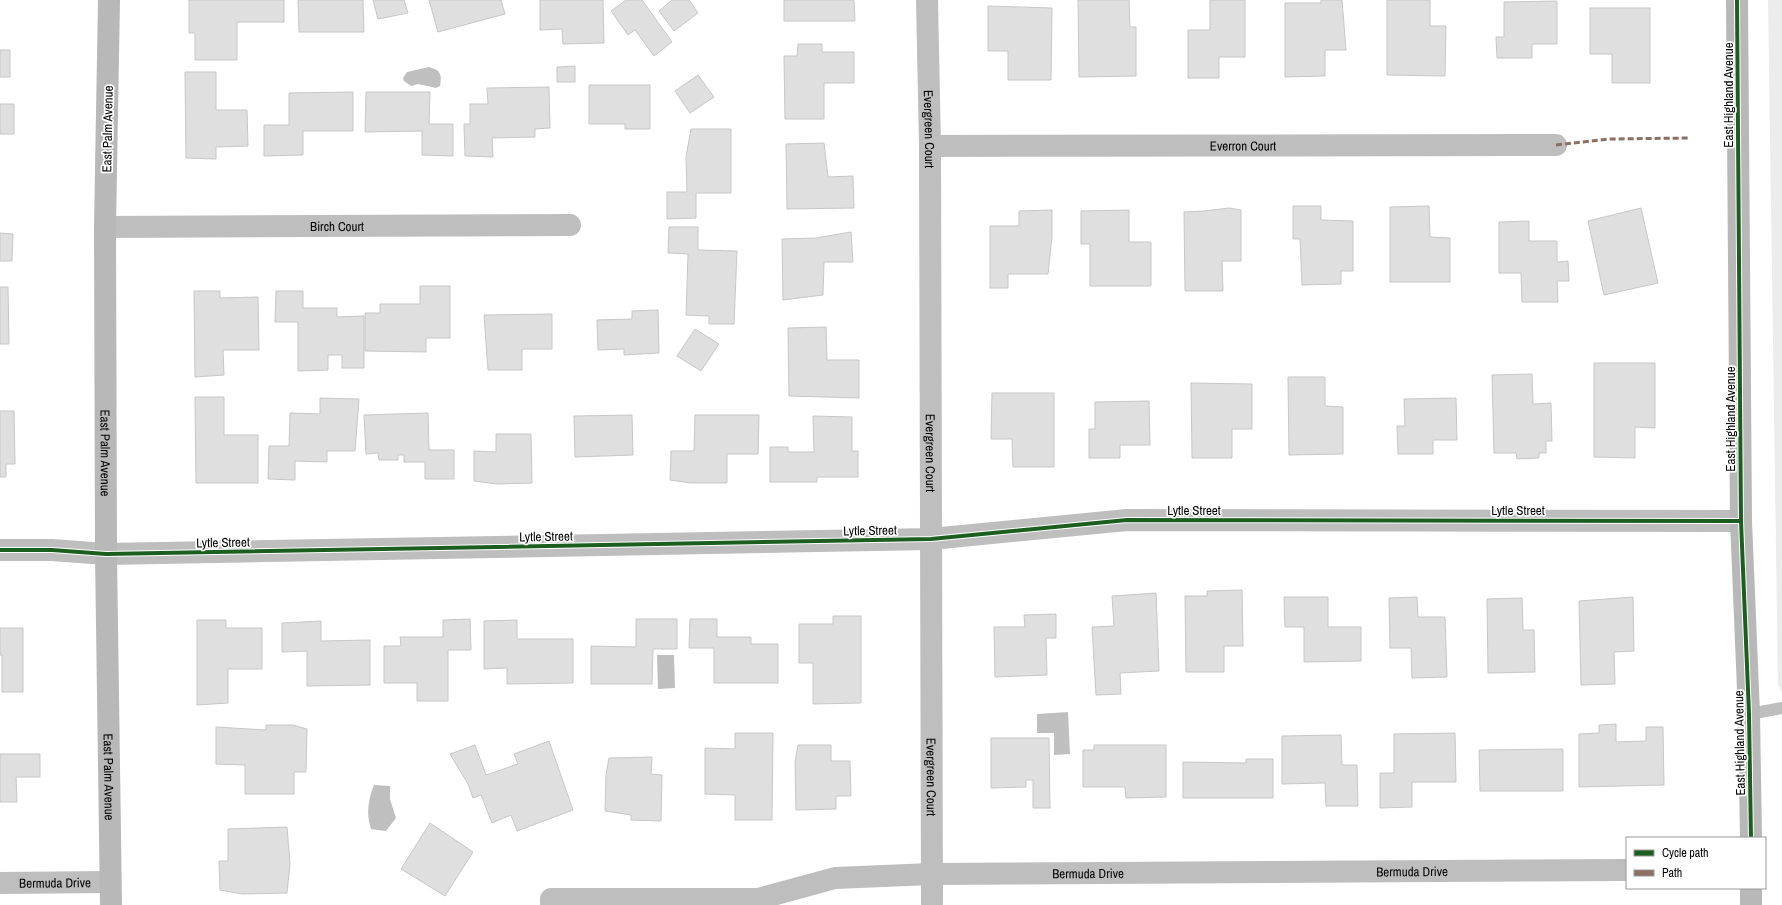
<svg xmlns="http://www.w3.org/2000/svg" width="1782" height="905" font-family="'Archivo Narrow',sans-serif">
	<rect width="100%" height="100%" fill="#fff"/>
	<path fill="#ececec" d="M1768 0H1782V692L1778 685Z"/>
	<path fill="#bfbfbf" d="M429 67C441 70 442 75 440 86L436 88 418 84 411 86 404 81 403 78 407 72Z
		M657 655H674L675 688 658 689Z
		M1068 712 1070 754 1054 755V733H1037V714Z
		M374 785 390 786V799L396 818 386 831 371 829C366 814 368 800 374 785Z"/>
	<path fill="#dfdfdf" stroke="#c7c7c7" d="M189 0H284V22H237V60H195V33H189Z
		M298 0H363L364 32H299Z
		M373 0H404L408 13 378 19Z
		M429 0H501L505 14 438 32Z
		M540 0H603L604 43 563 44 562 29 540 30Z
		M626 0H642L672 42 654 56 635 30 628 35 611 11Z
		M672 0H689L698 13 674 31 659 11Z
		M784 0H854L855 21H784Z
		M1078 0H1129L1130 27H1136V76L1079 77Z
		M1210 0H1245V57H1219V78H1188V30H1210Z
		M1321 0H1342L1346 50H1325V76L1285 77V3H1321Z
		M1387 0H1430V26H1446L1445 76 1387 75Z
		M1557 1V44H1532V58H1497L1496 37H1504V2Z
		M988 6 1052 8 1051 80H1008V51H988Z
		M1590 8H1650V83H1612V54H1590Z
		M798 44H822V52H854V83H824V119H785L784 56H797Z
		M0 50H10V77H0Z
		M575 66V82H557V67Z
		M185 72H216V110H247L248 146 216 147V159L186 158Z
		M698 75 714 97 690 113 675 91Z
		M589 85H650V129H625V124H589Z
		M549 87 550 128 535 129V137L492 138 493 157 465 156 464 124H470V104H488L487 88Z
		M353 92V131H303V155L264 156V125H289V93Z
		M366 92H430L429 124H453V156L422 155V131L365 132Z
		M0 104H14V134H0Z
		M691 129H731V193H696V218L667 219V192H687L686 157Z
		M824 143 828 177 853 176 854 208 787 209 786 144Z
		M1293 206H1321V220L1353 221V271H1341V284L1302 285 1300 239H1293Z
		M1429 206 1430 237 1450 238V282H1390V207Z
		M1229 208 1241 210V261H1222L1223 291H1185L1184 212 1204 211Z
		M1641 208 1658 283 1604 295 1588 221Z
		M1052 210V237L1048 274H1008V288H990V226H1019V211Z
		M1129 210V242H1151V286H1090V244H1081V211Z
		M1529 221V241H1557V262L1568 261 1569 281H1557L1558 302H1522L1521 273H1499V222Z
		M669 227H698V250L737 251 734 324H709V316L686 315 688 254 668 253Z
		M851 232 853 262H824L823 295 783 300 782 239 816 238Z
		M0 233 13 234 12 261H0Z
		M420 286H450V338H426V352L365 351V313H380V304H420Z
		M0 287H8L9 344H0Z
		M194 291H220V298L258 297 259 350H223L224 375 195 377Z
		M276 291H303V308H337V317L364 316V368H342V355H328V370L298 371V322H275Z
		M658 310 659 353 624 355V349L598 350 597 320 632 319V311Z
		M552 314V349H522V370H488L484 315Z
		M826 327 827 360H859V398L789 396 788 328Z
		M695 329 719 344 701 371 677 356Z
		M1594 363H1655V428L1635 427V458L1594 457Z
		M1532 374 1533 404 1551 403 1552 441H1546V453H1539V458L1517 459 1516 453H1494L1492 375Z
		M1288 377H1325V406L1343 407V454L1289 455Z
		M1191 383 1252 384V429H1232V458H1192Z
		M992 393H1054V467H1013L1012 439H991Z
		M195 397H224V435H258V483H196Z
		M320 398 359 399 355 451H327V462L295 461V480L268 479 269 446H289L290 413 320 414Z
		M1456 398 1457 440H1433V454H1398L1397 426H1405L1404 399Z
		M1149 401 1150 445H1120V458H1089V429H1095V402Z
		M0 411H14L15 464H6V477H0Z
		M428 413 429 450H454V479H425V462H404V455H398V460H379L378 453 366 454 364 415Z
		M632 415 633 455 575 457 574 416Z
		M695 415H759L758 454H727V483H691L670 480 671 451H694Z
		M813 416 852 417V451H858V477H817V482H770V447H788V452H814Z
		M496 434H531L532 483 497 484 474 481V451L496 452Z
		M1242 590 1243 646H1224V672H1186L1185 596H1207V591Z
		M1156 593 1159 671 1120 673 1121 694 1096 695 1092 627 1114 626 1112 596Z
		M1284 597H1328V627H1361V661L1304 662V627H1285Z
		M1417 597 1418 617H1445L1447 677 1412 678 1411 648H1390L1389 598Z
		M1633 597 1634 651 1614 652 1615 684 1581 685 1579 601Z
		M1522 598 1523 630H1534L1535 672 1488 673 1487 599Z
		M1056 614V638H1046L1047 675 995 677 994 627H1025L1024 615Z
		M833 616H861V703L813 704V663H799V624H833Z
		M470 619 471 650H448V701H417V683H384V646H401L400 637H443V620Z
		M636 619H677V649H653L652 684H591V646L636 647Z
		M690 619H717V637H751V644H778V683H714V648H689Z
		M197 620H226V628H262V669H228V703L197 705Z
		M517 620V639H573V683L507 684V668L484 669V621Z
		M321 621V641L370 640V685L307 686V651L282 652V623Z
		M0 628H23V692H2V655H0Z
		M1616 724V742L1646 741V727H1663L1664 785 1579 787V734L1599 733V725Z
		M266 725H293L307 729 306 772H294V794H245V765L216 764V727L266 730Z
		M735 733H773L772 820H735V795L705 794V748L735 749Z
		M1455 733 1456 782H1412V807L1380 808V773H1394V734Z
		M1341 735 1342 765H1357L1358 806H1326L1325 783 1282 784V736Z
		M991 738H1049L1050 808H1033V780H1026V787L991 788Z
		M549 741 573 810 517 831 511 815 492 823 481 795 473 798 468 784 450 754 475 745 486 775 518 764 514 754Z
		M798 745H831V761H850L851 796H836V809L796 810 795 762Z
		M1094 745H1166V797L1126 798 1125 787H1083V750H1094Z
		M1563 749V791H1480L1479 750Z
		M0 754H40V777H16L17 802H0Z
		M652 757 651 774 662 775 661 821 631 820V815L605 811 606 775 609 758Z
		M1246 759H1273V798H1183V762L1246 763Z
		M430 823 473 852 445 896 401 869Z
		M287 827 290 864 287 893 242 894 220 890 219 861H228V829Z"/>
	<g fill="none" stroke-linecap="round" stroke-linejoin="round">
		<path stroke="#bebebe" stroke-width="12" d="M1749 714 1782 708"/>
		<g stroke="#bebebe" stroke-width="22">
			<path id="s1" d="M927 0 930 146 932 905"/>
			<path id="s2" d="M930 146 1556 145"/>
			<path id="s3" d="M105 227 570 225"/>
			<path d="M0 550H52L106 554 931 539 1127 520 1741 521"/>
			<path id="s4" d="M0 883 110 882"/>
			<path id="s5" d="M551 905V899H758L835 878 932 874 1627 870"/>
		</g>
		<g stroke="#b8b8b8" stroke-width="22">
			<path id="s6" d="M109 0 105 227 106 554 111 905"/>
			<path d="M1737 0 1741 521 1749 714 1751 838"/>
			<path d="M1751 888V905"/>
		</g>
		<path stroke="#8d6e63" stroke-width="3" stroke-dasharray="6 3" stroke-linecap="butt" d="M1556 145 1609 139 1690 138"/>
		<defs>
			<path id="cycleway" d="M1737 0 1741 521 1749 714 1751 838
				M0 550H52L106 554 931 539 1127 520 1741 521"/>
		</defs>
		<use href="#cycleway" stroke="#fff" stroke-width="6"/>
		<use href="#cycleway" stroke="#1b5e20" stroke-width="4"/>
	</g>
	<g text-anchor="middle" stroke-width="3.5" stroke-linejoin="round" paint-order="stroke">
		<g font-size="13" fill="#000" stroke="#fff">
			<text transform="translate(1728 95) rotate(-90)" y="5">East Highland Avenue</text>
			<text dy="5" stroke="none"><textPath href="#s1" startOffset="129">Evergreen Court</textPath></text>
			<text transform="translate(107 129) rotate(-89)" y="5">East Palm Avenue</text>
			<text dy="5" stroke="none"><textPath href="#s2" startOffset="313">Everron Court</textPath></text>
			<text dy="5" stroke="none"><textPath href="#s3" startOffset="232">Birch Court</textPath></text>
			<text transform="translate(1730 419) rotate(-90)" y="5">East Highland Avenue</text>
			<text dy="5" stroke="none"><textPath href="#s1" startOffset="453">Evergreen Court</textPath></text>
			<text dy="5" stroke="none"><textPath href="#s6" startOffset="453">East Palm Avenue</textPath></text>
			<text x="1194" y="515">Lytle Street</text>
			<text x="1518" y="515">Lytle Street</text>
			<text transform="translate(870 530) rotate(-1)" y="5">Lytle Street</text>
			<text transform="translate(546 536) rotate(-1)" y="5">Lytle Street</text>
			<text transform="translate(223 542) rotate(-1)" y="5">Lytle Street</text>
			<text transform="translate(1739 743) rotate(-91)" y="5">East Highland Avenue</text>
			<text dy="5" stroke="none"><textPath href="#s6" startOffset="777">East Palm Avenue</textPath></text>
			<text dy="5" stroke="none"><textPath href="#s1" startOffset="777">Evergreen Court</textPath></text>
			<text dy="5" stroke="none"><textPath href="#s5" startOffset="870">Bermuda Drive</textPath></text>
			<text dy="5" stroke="none"><textPath href="#s5" startOffset="546">Bermuda Drive</textPath></text>
			<text dy="5" stroke="none"><textPath href="#s4" startOffset="55">Bermuda Drive</textPath></text>
		</g>
	</g>
	<rect x="1626" y="837" width="140" height="52" fill="#ffffff" stroke="#999999"/>
	<rect x="1634" y="850" width="20" height="6" fill="#1b5e20" stroke="#999999"/>
	<text x="1662" y="857" font-size="12" fill="#000000">Cycle path</text>
	<rect x="1634" y="870" width="20" height="6" fill="#8d6e63" stroke="#999999"/>
	<text x="1662" y="877" font-size="12" fill="#000000">Path</text>
</svg>
